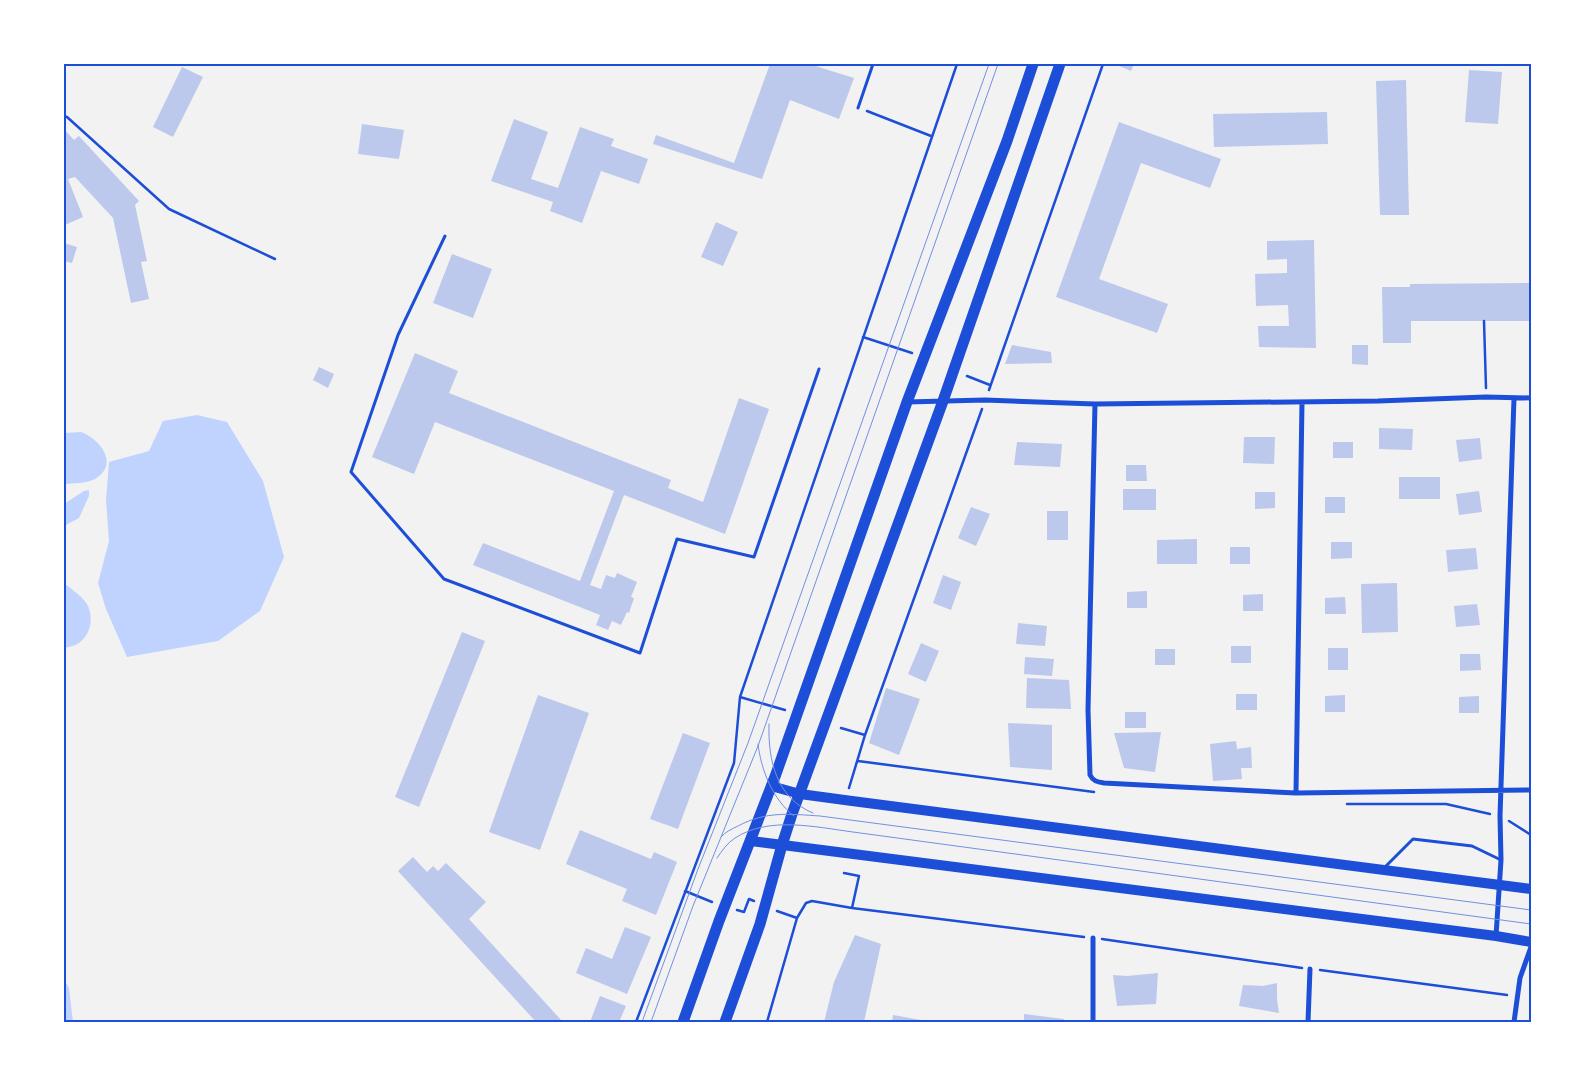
<svg xmlns="http://www.w3.org/2000/svg" width="1595" height="1086" font-family="Roboto,sans-serif">
	<rect width="100%" height="100%" fill="#f2f2f2"/>
	<path fill="#bfd3fe" d="M197 415 227 422 263 481 284 557 260 611 218 641 127 657 106 609 98 583 109 541 106 500 109 462 149 451 163 421Z
		M81 432C100 439 120 464 95 479 85 484 74 483 64 484V433Z
		M89 490V496L79 518 64 526V504L84 491Z
		M64 583C71 589 81 595 87 604 94 617 91 635 79 643 74 646 69 647 64 648Z
		M64 979 69 988 73 1022H64Z"/>
	<path fill="#bdc9ec" d="M770 64H809L854 78 839 119 790 100 762 179 653 144 656 135 734 163Z
		M1119 64H1134L1131 71 1119 66Z
		M182 67 203 77 173 137 153 127Z
		M1469 70 1502 72 1498 124 1465 122Z
		M1406 80 1409 215H1380L1376 81Z
		M1327 112 1328 144 1214 147 1213 114Z
		M514 119 548 132 531 179 558 188 580 127 614 139 611 146 648 159 639 184 601 171 582 223 550 211 553 202 491 181Z
		M1119 122 1221 159 1210 188 1141 163 1099 279 1168 304 1157 333 1056 297Z
		M362 124 404 130 399 159 358 154Z
		M64 129 74 140 79 136 139 201 135 205 147 261 141 262 149 299 131 303 113 218 75 177 68 179 83 217 65 225 64 221Z
		M716 222 738 232 723 266 701 257Z
		M1314 240 1316 348 1259 347 1258 326H1289L1288 305 1256 306 1255 274 1287 273V259L1267 260V241Z
		M64 243 77 247 72 263 64 261Z
		M452 254 492 269 473 318 433 303Z
		M1531 283V321H1411V343H1383L1382 287H1410V284Z
		M1012 345 1051 352 1052 363 1005 364Z
		M1352 345H1368V365L1352 364Z
		M415 353 458 371 449 393 671 480 668 488 703 502 739 398 769 409 725 534 624 495 590 585 601 589 606 575 615 578 617 573 637 582 631 597 634 598 629 613 627 612 621 625 612 621 608 630 596 625 600 615 473 565 483 543 580 581 614 491 435 422 414 474 372 457Z
		M319 367 334 374 328 388 313 380Z
		M1379 428 1413 429 1412 450 1379 449Z
		M1244 437H1275L1274 464 1243 463Z
		M1480 438 1482 459 1459 462 1456 440Z
		M1017 442 1062 444 1060 467 1014 465Z
		M1333 442H1353V458H1333Z
		M1126 465H1146L1147 481H1126Z
		M1399 477H1440V499H1399Z
		M1123 489H1156V510H1123Z
		M1479 491 1482 512 1459 515 1456 494Z
		M1255 492H1275V508L1255 509Z
		M1325 497H1345V513H1325Z
		M971 507 990 514 976 546 958 538Z
		M1047 511H1068V540H1047Z
		M1197 539V564H1157V540Z
		M1331 542H1352V558L1331 559Z
		M1230 547H1250V564H1230Z
		M1476 548 1478 569 1448 572 1446 550Z
		M943 575 961 582 951 610 933 603Z
		M1397 583 1398 632 1362 633 1361 584Z
		M1147 591V608H1127V592Z
		M1263 594V611H1243V595Z
		M1345 597 1346 614H1325V598Z
		M1477 604 1480 625 1456 627 1454 606Z
		M1018 623 1047 626 1045 646 1016 644Z
		M462 632 485 641 419 807 395 797Z
		M921 643 939 651 926 682 908 674Z
		M1231 646H1251V663H1231Z
		M1328 648H1348V670H1328Z
		M1155 649H1175V665H1155Z
		M1460 654H1480L1481 670 1460 671Z
		M1025 657 1054 659 1052 676 1024 674Z
		M1027 678 1069 680 1071 709 1026 708Z
		M886 688 920 699 899 755 869 743Z
		M1236 694H1257V710H1236Z
		M538 695 589 713 540 850 489 832Z
		M1345 695V712H1325V696Z
		M1479 696V713H1459V697Z
		M1125 712H1146V728H1125Z
		M1008 723 1052 725V770L1010 767Z
		M1161 732 1155 772 1124 768 1114 733Z
		M683 733 710 743 678 829 650 819Z
		M1236 741 1237 749 1251 747 1252 768H1241L1242 779 1213 781 1210 744Z
		M580 830 651 859 654 852 677 862 656 915 622 901 627 889 566 864Z
		M413 857 427 872 433 866 438 871 446 863 486 902 469 919 562 1021 560 1022H536L398 871Z
		M625 927 651 937 627 994 576 973 586 948 612 959Z
		M855 935 881 944 864 1022H824L834 982Z
		M1158 973 1156 1004 1117 1006 1113 975 1127 976Z
		M1277 983V999L1279 1013 1239 1006 1243 985 1263 986Z
		M600 996 626 1006 619 1022H590Z
		M1024 1014 1064 1019V1022H1024Z
		M893 1015 921 1020V1022H892Z"/>
	<g fill="none" stroke-linecap="round" stroke-linejoin="round">
		<path stroke="#1d4ed8" stroke-width="2.5" d="M867 111 931 136
			M64 116 67 117 169 209 275 259
			M1484 321 1486 388
			M863 337 912 353
			M967 376 990 385
			M989 390 1103 64
			M740 697 785 710
			M841 728 865 735 849 788
			M865 735 982 409
			M858 761 1094 792
			M1347 804H1446L1490 814
			M1509 821 1531 835
			M844 873 859 876 852 908
			M685 891 712 902
			M737 910 744 912 749 899 754 901
			M777 911 797 918 806 903 812 901 852 908 1084 937
			M1102 939 1302 968
			M1320 970 1507 995
			M636 1022 734 763 740 697 957 64
			M767 1022 797 918"/>
		<path stroke="#1d4ed8" stroke-width="3" d="M858 108 873 64
			M445 236 398 335 351 472 444 579 640 653 677 539 754 557 819 369
			M1384 868 1413 839 1472 846 1501 860"/>
		<path stroke="#1d4ed8" stroke-width="5" d="M907 402 985 400 1095 404 1378 401 1486 397 1531 398
			M1095 404 1088 710 1090 775C1093 781 1097 782 1104 783L1296 793 1531 790
			M1296 793 1302 402
			M1496 936 1501 860 1500 816 1514 398
			M1093 1022V938
			M1308 1022 1310 969
			M1514 1022 1520 978 1531 947"/>
		<path stroke="#1d4ed8" stroke-width="10" d="M771 786 800 794 852 801 1531 889
			M751 841 1496 936 1531 942"/>
		<path stroke="#1d4ed8" stroke-width="11" d="M683 1022 719 921 776 774 907 402 1007 141 1033 64
			M725 1022 760 924 782 845 792 814 943 401 1060 64"/>
		<path stroke="#7290e2" stroke-width="1" d="M769 724C768 760 776 798 813 813
			M758 744C761 770 773 800 794 816
			M721 837C725 832 732 829 738 826 766 811 789 814 820 816L1531 910
			M717 858C722 851 727 843 735 838 769 816 815 827 853 832L1531 924
			M642 1022 698 869 748 743 989 64
			M651 1022 693 906 758 746 998 64"/>
	</g>
	<rect width="1595" height="1086" fill="none" stroke="#ffffff" stroke-width="130"/>
	<rect x="65" y="65" width="1465" height="956" fill="none" stroke="#1d4ed8" stroke-width="2"/>
</svg>
